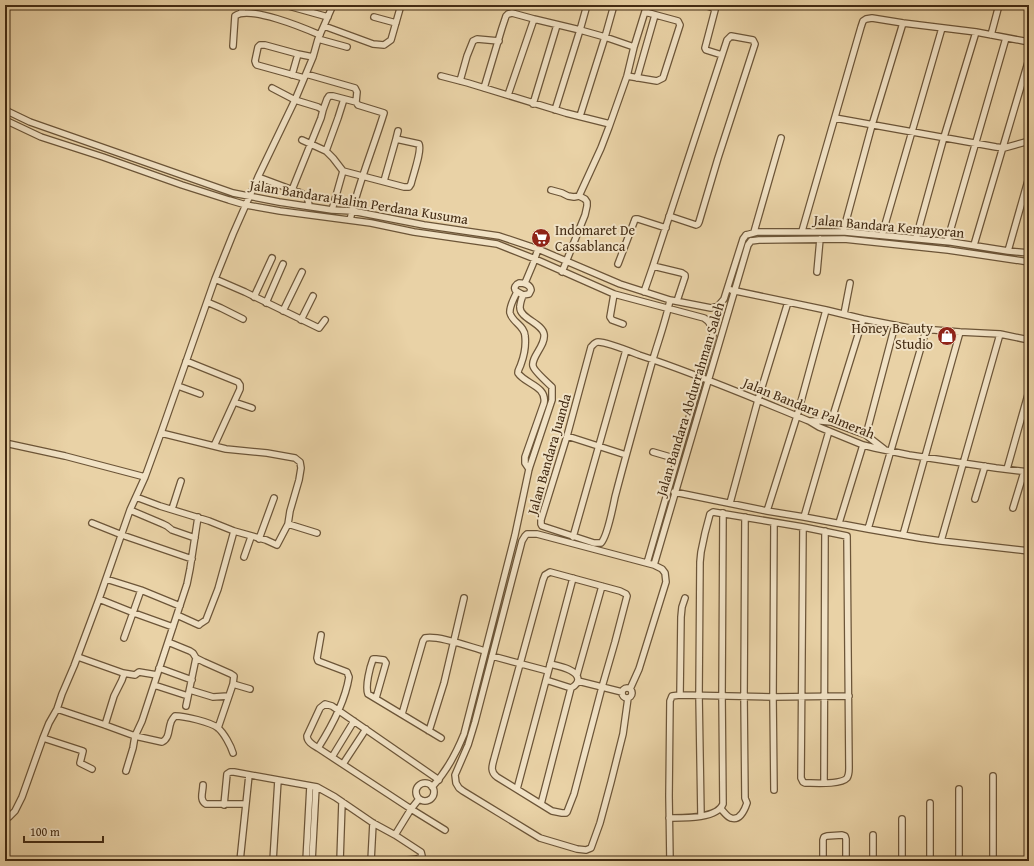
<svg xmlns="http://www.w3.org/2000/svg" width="1034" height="866" font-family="'Gentium Book Plus',serif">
	<rect width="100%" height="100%" fill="#e9d2a6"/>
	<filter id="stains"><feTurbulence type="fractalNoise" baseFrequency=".005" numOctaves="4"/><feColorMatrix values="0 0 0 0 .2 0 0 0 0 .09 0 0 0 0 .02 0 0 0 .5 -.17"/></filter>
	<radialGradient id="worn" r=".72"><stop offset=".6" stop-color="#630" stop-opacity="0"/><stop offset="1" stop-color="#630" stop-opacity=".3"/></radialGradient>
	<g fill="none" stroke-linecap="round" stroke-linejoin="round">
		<defs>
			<path id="minor" d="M242 5V13
				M285 5 328 17
				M587 5 580 30 605 37 634 47
				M705 5 713 8 715 10 705 48 706 50 722 55
				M374 17 396 23
				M324 26 373 44 384 45 391 40 401 5
				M991 35 999 5
				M318 39 347 47
				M233 46 235 16C249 5 304 28 320 35
				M306 74 355 88 357 92 356 102 358 105 384 113C373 149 358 184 350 220
				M292 75 298 54
				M441 76 468 83 566 113 610 124
				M627 76 657 81 663 78 680 25 678 21 645 12
				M304 78 257 65 256 64 255 61 258 47 260 45H265L298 54 313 57
				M637 78 655 15
				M460 81 467 56 473 41 477 39 499 41
				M272 88 295 100 318 107 323 110 321 118 292 190
				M484 88 502 28 506 16 508 14 512 13 534 19 580 30 555 110
				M508 95 534 19
				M533 104 557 25
				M5 110 30 122 233 193 279 202 332 210 352 211 424 225 499 236 538 249 620 284 670 300 711 308 718 306 724 299 743 239 746 235
				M323 110 327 99 329 96H333L356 102
				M580 116 605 37 614 5
				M835 118 996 147 1004 148 1029 141
				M5 120 41 137 103 157 182 185 229 200 246 205 280 211 371 223 414 232 497 244 535 259 614 294 704 318C711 322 712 328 713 335L647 563
				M396 139 398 131
				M302 140 326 151 333 158 343 171 332 210
				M326 151 338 118 344 99
				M343 171 404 187H409L411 184C413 175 422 151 419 144L396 139 384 181
				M258 177 301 193C308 197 308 198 309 206
				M551 190 562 193 568 196 574 197 579 196 585 199 587 202V206L585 215 562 272
				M579 196 601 148 609 127 627 76 634 47 647 5
				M802 231 861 27 863 21 866 19 872 18 903 23 976 32 1029 42
				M754 232 781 138
				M843 232 872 125 903 23
				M746 235 757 232H845L951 242 1008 251 1029 253
				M882 235 942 28
				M916 238 944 137 976 32
				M751 241 759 240 844 239 948 250 1029 262
				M947 242 1006 38
				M974 245 1029 59
				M1008 251 1029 177
				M618 264 634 222 635 219H638L666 228
				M653 266 727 40 731 36 753 40 755 44 718 158 699 222 698 224 696 225 669 216
				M817 272 820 239
				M215 279 245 292 319 328 325 320
				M519 283C524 283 530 284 531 290L529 294 523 295 516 291C513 288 516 284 519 283Z
				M525 283 533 264 538 249
				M731 290 826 310 863 319 909 328 960 332 1000 334 1029 340
				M517 292C514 298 509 307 510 313 512 322 525 326 525 336 526 345 524 356 521 364 520 368 518 369 518 373 525 384 547 386 544 403L525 457V463L529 469
				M644 292 653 266 682 273 685 275V277L677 301
				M614 294 610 317 612 320 623 324
				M254 297 272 258
				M670 300C666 320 659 339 653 359 640 405 627 451 615 497 613 507 607 537 601 543H594L542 526 541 524V520L567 436 591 347C593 345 595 342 598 342 607 342 629 351 639 355 697 374 753 398 809 421L819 427 863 445 875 448 909 455 996 468 1029 472
				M207 302 221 308 243 319
				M266 303 283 264
				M283 311 302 272
				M844 314 850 283
				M301 320 313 296
				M186 361 238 382 240 385V389L214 446
				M178 386 200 394
				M234 402 252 408
				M809 421H821L831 422 866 435 884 449
				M831 422 863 319
				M866 435 895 325
				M567 436 626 455
				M5 443 65 456 145 477
				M653 452 677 459
				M1007 469 1029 391
				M674 492 767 511 804 517 868 529 920 538 941 541 1029 551
				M136 497 160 506 209 521 234 531 266 540 277 545 288 524 290 511 299 480 301 468 300 462 295 458 267 453 226 449 161 433
				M975 499 985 466
				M730 503 758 400 788 302
				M1013 508 1024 472
				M172 509 181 481
				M130 510 163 524 167 526 172 530 195 538
				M767 511 797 416 826 310
				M804 517 829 431
				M92 523 122 535 192 559
				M774 523 773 697 774 790
				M839 523 863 445
				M288 524 317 533
				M868 529 926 330
				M903 535 960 332
				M573 537 626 350
				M259 539 274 498
				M941 541 1000 334
				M1027 551 1029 542
				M244 557 251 537
				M654 565 748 245 751 241
				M550 572 620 591 626 594 627 596 615 642 602 687 574 794 567 812 566 813H562L552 811 497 777C490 772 492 766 494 759L543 580 545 575Z
				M106 579 141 590 180 606
				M99 599 134 613 173 627
				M177 615 199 625 200 624 206 620 218 589 234 531
				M124 638 141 590
				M168 642 190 651 193 653 196 658 204 662 231 674 234 676 233 684 218 728
				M492 656 548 671
				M78 657 123 673 124 674 122 680 114 696 105 725
				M159 668 192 680
				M123 673 135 675 139 672 157 675
				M577 675 602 586
				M578 681 622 692
				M233 684 250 689
				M154 685 188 696
				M571 688 546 680 573 578
				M622 693a5 5 0 1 1 10 0a5 5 0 1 1-10 0Z
				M190 690 213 697 228 696
				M680 695 681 617 682 607 685 598
				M376 698 386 663 384 660 376 659H373C370 667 365 686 368 694L441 738
				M628 698 623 734 611 782 600 823 591 848 586 850 577 849 540 838 463 791 459 788 456 783 455 775 468 745 475 722 522 541 525 536 527 534H537L654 565 662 569 665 573 666 582 639 669 630 689
				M186 706 196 658
				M57 709 105 725 135 736 142 721 187 584 190 569 198 517
				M402 714 423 641 425 638C438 635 470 647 485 651
				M429 731 444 683 464 598
				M43 738 83 751 80 763 92 769
				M318 748C332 726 345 702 349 677L347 672 318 661 317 658 321 635
				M332 757 354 721
				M343 764 366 729
				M126 771 133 748 135 736 162 742C170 738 168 729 171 722 171 721 174 717 175 716 184 716 211 722 218 728 224 733 231 746 233 753
				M439 780 332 706 325 704 320 708 307 736C307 742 313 745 318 748L411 809 445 830
				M416 792a9 9 0 1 1 18 0a9 9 0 1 1-18 0Z
				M824 783 825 531
				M203 785C203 792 199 800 206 804H246
				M432 787C447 771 456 754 464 734L515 535 529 469 552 400V387C548 383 534 371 533 366 531 357 546 345 544 334 542 323 519 318 520 307 520 303 522 298 523 295
				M517 789 546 680
				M541 804 571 688C575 686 578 684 578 679 577 669 558 666 550 664
				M224 805 227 774 230 772H234L317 787 335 797 373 823 395 835 411 809 419 799
				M721 809C724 812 727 817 731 818 740 821 745 809 747 803L745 798 744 696 745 517
				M701 816 699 695 700 562 701 552 705 533 710 514 713 512 803 527 847 536 849 768C849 771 849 775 847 778 841 785 814 783 805 783L803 782 801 778 803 527
				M669 818C683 818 717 819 723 804L722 695 723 513
				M5 819 9 817 15 811 22 797 43 738 49 723 57 709 62 694 74 666 99 599 130 510 145 477 161 433 215 279 233 234 258 177 295 100 313 57 318 39 333 5
				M873 835V861
				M240 861 249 775
				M273 861 278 780
				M306 861 310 786
				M312 861 316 787
				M340 861 342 802
				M371 861 373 823
				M380 861C387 860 415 861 419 858 420 858 421 857 422 856L421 852 395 835
				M670 861 669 796 670 701 672 696 680 695 773 697 849 696
				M823 861V840L824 837 827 836 842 835 845 836 846 839V861
				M902 861V819
				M930 861V803
				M959 861V789
				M993 861V776"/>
		</defs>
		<use href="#minor" stroke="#6c5538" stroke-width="8"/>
		<use href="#minor" stroke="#f1e2c5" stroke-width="5.5"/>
	</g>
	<defs>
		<symbol id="supermarket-disc" viewBox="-11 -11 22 22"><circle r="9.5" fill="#8f2418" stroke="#f1e2c5"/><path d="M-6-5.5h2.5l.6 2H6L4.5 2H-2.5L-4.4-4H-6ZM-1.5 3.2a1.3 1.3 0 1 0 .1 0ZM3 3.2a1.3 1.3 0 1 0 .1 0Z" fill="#fff"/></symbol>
		<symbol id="shop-disc" viewBox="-11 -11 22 22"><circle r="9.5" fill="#8f2418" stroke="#f1e2c5"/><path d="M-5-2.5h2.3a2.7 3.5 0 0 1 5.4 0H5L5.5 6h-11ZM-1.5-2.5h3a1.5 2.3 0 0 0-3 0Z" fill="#fff"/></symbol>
	</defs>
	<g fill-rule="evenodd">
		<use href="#supermarket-disc" x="530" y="227" width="22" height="22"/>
		<use href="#shop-disc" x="936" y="325" width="22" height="22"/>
	</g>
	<g text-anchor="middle" stroke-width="4" stroke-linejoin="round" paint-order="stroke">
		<g font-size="14" fill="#432b13" stroke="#f1e2c5">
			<text transform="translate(359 202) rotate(9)" y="5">Jalan Bandara Halim Perdana Kusuma</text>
			<text transform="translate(889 226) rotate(5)" y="5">Jalan Bandara Kemayoran</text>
			<text transform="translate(690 399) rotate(-73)" y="5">Jalan Bandara Abdurrahman Saleh</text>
			<text transform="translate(809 408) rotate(22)" y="5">Jalan Bandara Palmerah</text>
			<text transform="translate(549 454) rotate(-74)" y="5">Jalan Bandara Juanda</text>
		</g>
		<g font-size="14" fill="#432b13" stroke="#f1e2c5" text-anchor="start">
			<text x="555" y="235">Indomaret De<tspan x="555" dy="16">Cassablanca</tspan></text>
			<text x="933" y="333" text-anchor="end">Honey Beauty<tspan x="933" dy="16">Studio</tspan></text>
		</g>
	</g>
	<rect width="1034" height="866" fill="none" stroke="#e9d2a6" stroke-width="20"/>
	<rect x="6" y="6" width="1022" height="854" fill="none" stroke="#432b13" stroke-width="2"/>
	<rect x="10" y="10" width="1014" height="846" fill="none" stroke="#432b13"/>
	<path d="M24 836v6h79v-6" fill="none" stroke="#432b13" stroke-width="2"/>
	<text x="30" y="836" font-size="12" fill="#432b13" stroke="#f1e2c5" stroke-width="3" paint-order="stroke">100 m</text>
	<rect width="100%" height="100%" filter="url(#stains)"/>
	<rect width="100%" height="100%" fill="url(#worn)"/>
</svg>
